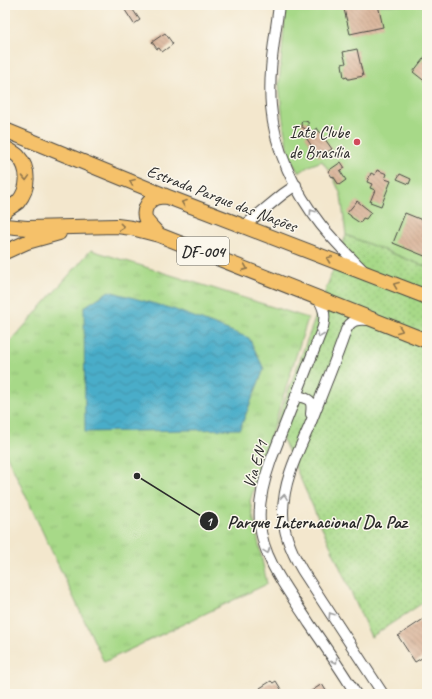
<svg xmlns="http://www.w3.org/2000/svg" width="432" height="699" font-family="Caveat,sans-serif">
	<defs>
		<pattern id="grass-dots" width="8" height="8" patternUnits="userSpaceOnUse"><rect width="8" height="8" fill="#a7d988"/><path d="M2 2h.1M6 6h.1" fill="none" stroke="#90ba76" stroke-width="1.8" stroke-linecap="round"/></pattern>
		<pattern id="park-tufts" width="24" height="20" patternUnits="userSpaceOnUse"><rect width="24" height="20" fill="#a7d988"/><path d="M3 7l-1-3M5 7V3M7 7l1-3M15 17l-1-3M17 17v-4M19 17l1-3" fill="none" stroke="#90ba76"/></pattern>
		<pattern id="water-waves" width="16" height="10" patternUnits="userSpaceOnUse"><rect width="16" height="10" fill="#4aadc9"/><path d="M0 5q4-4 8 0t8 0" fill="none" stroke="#3e8da3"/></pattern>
		<pattern id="building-back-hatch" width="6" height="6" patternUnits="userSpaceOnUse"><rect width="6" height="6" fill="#d6ad92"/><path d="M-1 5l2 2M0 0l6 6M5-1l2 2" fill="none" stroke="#ae8d77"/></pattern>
	</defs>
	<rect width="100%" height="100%" fill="#fbf7ec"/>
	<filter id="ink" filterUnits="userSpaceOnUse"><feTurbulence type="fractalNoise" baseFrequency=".025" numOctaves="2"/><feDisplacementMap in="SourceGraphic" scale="8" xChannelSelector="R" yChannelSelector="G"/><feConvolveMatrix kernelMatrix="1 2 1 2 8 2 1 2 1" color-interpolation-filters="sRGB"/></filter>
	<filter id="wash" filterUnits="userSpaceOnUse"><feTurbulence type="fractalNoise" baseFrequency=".012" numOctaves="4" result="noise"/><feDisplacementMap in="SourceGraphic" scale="16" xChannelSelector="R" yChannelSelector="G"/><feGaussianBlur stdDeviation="0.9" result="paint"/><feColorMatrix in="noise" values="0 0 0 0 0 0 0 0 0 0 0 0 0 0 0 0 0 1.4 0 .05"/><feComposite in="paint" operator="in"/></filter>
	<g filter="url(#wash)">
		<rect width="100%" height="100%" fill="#f3e7cd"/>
		<path fill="url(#grass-dots)" stroke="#69825a" d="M346 235 427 267V600L371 637 276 424Z"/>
		<path fill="url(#park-tufts)" stroke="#69825a" d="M91 250 308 318 250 501 267 584 104 662 5 452V348Z"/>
		<path fill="#a7d988" stroke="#69825a" d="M286 5H427V267L346 235 341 195 333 177 322 161 309 166 299 173 289 157 284 128 279 85Z"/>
		<path fill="url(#water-waves)" stroke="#3a6c7a" d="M109 291 173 309 249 338 264 369 240 429 85 432 84 307Z"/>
		<g id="blocks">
			<path fill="url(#building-back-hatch)" d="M126 5H141L133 10 140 20 134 24 123 7Z
				M343 5H378L383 27 350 34Z
				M165 33 173 44 162 52 159 48 157 49 152 42Z
				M357 49 363 76 349 79H348L347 77 344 78 342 64 346 63 343 52Z
				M427 54V83L413 72Z
				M302 121H305L308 122 309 131 302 127 301 124Z
				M317 128 332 149 319 157 305 136Z
				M341 162 345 168 340 171 346 180 339 185 333 176 332 177 328 171Z
				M377 170 387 174 385 179 391 181 381 206 370 202 375 190 370 188 372 184 367 182 371 173 375 175Z
				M400 174 411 179 409 184 397 179Z
				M357 201 371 212 366 219 363 218 360 223 351 217V216L347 213Z
				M405 213 427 222V257L393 243Z
				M425 618 427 621V655L415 662 398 636Z
				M271 681 273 683 276 681 284 694H256L261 691 260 688Z
				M322 684 328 694H307Z"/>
		</g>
	</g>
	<g filter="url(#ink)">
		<use href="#blocks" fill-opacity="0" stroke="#494743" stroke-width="1"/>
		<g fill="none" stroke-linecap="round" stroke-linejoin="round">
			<defs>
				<path id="minor" d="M279 5C275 38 268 72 271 106 274 149 295 192 321 225 334 241 349 256 363 270
					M244 226 283 194 296 185
					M318 298C324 309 326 315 323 327L271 460C264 480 258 501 260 523 262 559 290 593 309 623 325 646 341 670 356 694
					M368 320C357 319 351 320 346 330 341 346 335 360 329 376 322 393 316 410 309 427 297 454 283 482 283 513 283 534 292 553 302 570L383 694
					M296 395C309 400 313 398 311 414"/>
				<path id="highway" d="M5 130 168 197 427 297
					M5 148C9 150 15 153 18 156 30 169 29 189 18 202 14 205 9 208 5 211
					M5 226 27 228 117 226 132 228 159 235 427 341
					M159 235C155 230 149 225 146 220 142 212 147 201 155 198 159 196 164 197 168 197
					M5 252 27 242 59 233"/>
			</defs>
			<use href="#minor" stroke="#494743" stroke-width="12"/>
			<use href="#highway" stroke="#494743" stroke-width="16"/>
			<use href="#minor" stroke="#fff" stroke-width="10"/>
			<use href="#highway" stroke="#f5c16b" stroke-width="14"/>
		</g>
		<defs><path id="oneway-chevron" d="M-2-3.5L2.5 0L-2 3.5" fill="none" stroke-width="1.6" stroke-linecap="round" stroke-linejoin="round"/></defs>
		<g stroke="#90764b">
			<use href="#oneway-chevron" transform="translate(26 178) rotate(88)"/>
			<use href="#oneway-chevron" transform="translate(132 182) rotate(-158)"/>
			<use href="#oneway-chevron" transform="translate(184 203) rotate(-159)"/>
			<use href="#oneway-chevron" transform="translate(122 227) rotate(6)"/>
			<use href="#oneway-chevron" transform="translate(329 259) rotate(-159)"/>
			<use href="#oneway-chevron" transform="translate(245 268) rotate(22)"/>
			<use href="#oneway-chevron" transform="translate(396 285) rotate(-159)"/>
			<use href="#oneway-chevron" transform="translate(400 330) rotate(21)"/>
		</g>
		<g stroke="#a0a0a0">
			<use href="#oneway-chevron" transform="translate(312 212) rotate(-124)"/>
			<use href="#oneway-chevron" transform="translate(320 335) rotate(112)"/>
			<use href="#oneway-chevron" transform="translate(284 497) rotate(-83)"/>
			<use href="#oneway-chevron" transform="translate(267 551) rotate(70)"/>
			<use href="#oneway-chevron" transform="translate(331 615) rotate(-123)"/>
			<use href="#oneway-chevron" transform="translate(335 661) rotate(56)"/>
		</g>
	</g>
	<circle fill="#d1495b" stroke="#fbf7ec" stroke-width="1.5" cx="357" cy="142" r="4"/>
	<g text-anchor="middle" stroke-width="3" stroke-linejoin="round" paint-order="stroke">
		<rect fill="#fbf7ec" stroke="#696865" stroke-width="1" x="177" y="237" width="52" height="28" rx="3"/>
		<g font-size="16" font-weight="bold" fill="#2b2b2b">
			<text x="203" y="257">DF-004</text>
		</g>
		<g font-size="17" fill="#2b2b2b" stroke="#fbf7ec" text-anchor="end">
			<text x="349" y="138">Iate Clube<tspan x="349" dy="20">de Brasília</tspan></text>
		</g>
		<g font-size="17" fill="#2b2b2b" stroke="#fbf7ec">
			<text transform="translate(222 198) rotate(21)" y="6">Estrada Parque das Nações</text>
			<text transform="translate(255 464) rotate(-73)" y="6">Via EN1</text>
		</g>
	</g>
	<path fill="none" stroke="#2b2b2b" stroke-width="1.5" d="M137 476L209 521"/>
	<g fill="#2b2b2b" stroke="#fbf7ec" stroke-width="1.5">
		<circle cx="137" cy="476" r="4"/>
		<circle cx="209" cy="521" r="10"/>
	</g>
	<g font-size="12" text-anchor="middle" font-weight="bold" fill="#fff">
		<text x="209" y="526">1</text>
	</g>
	<g font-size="18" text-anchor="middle" font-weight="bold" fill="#2b2b2b" stroke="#fbf7ec" stroke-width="3" stroke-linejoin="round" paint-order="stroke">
		<text x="317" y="528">Parque Internacional Da Paz</text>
	</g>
	<rect width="432" height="699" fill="none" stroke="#fbf7ec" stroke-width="20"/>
</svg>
